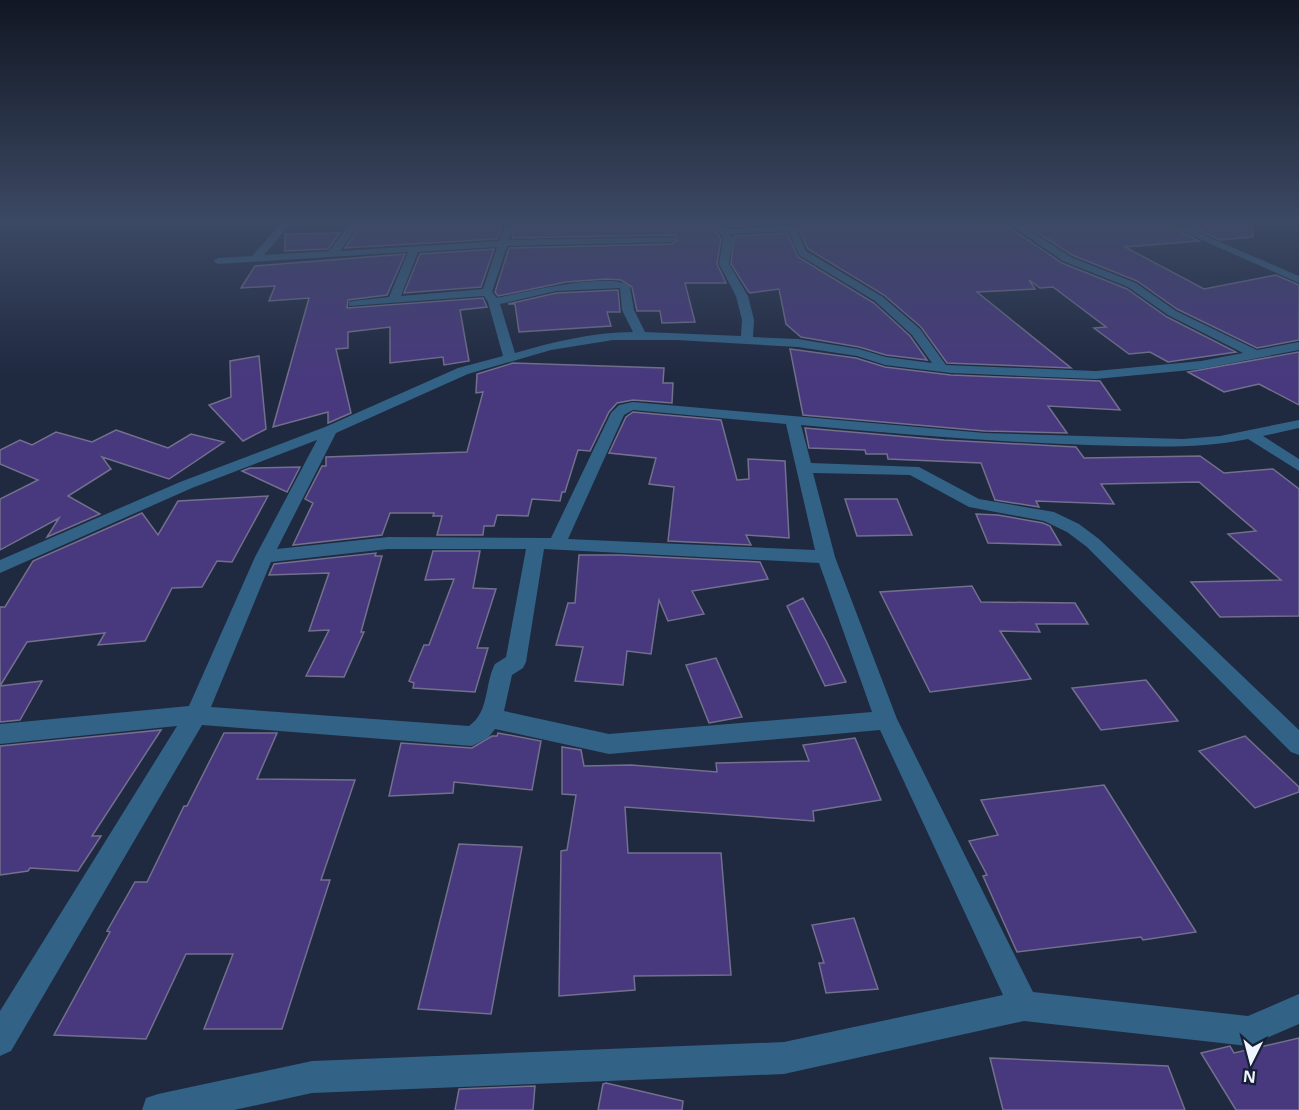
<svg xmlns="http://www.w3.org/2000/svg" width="1299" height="1110" font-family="'Open Sans',sans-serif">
	<rect width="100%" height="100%" fill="#1f2940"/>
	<path fill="#48397e" stroke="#73708d" stroke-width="1.5" d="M498 221 496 227H502L497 239 345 248 363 223Z
		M592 221H709L721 239 717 264 726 283H685L695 322 662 323 660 311H637L632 287 621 280 606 279 566 282 498 296 495 292 509 248 672 244 677 241 675 235 512 238 516 226 592 225Z
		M723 221H980L981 226 1006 225 1062 263 1127 289 1167 317 1236 352 1168 362 1150 352 1129 354 1094 328 1106 327 1053 287 1040 288 1029 280 1035 289 977 292 1071 368 947 363 921 327 884 295 808 249 797 226 791 223 727 227Z
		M1075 221H1157L1199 241 1125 247 1204 289 1276 275 1299 285V340L1257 348 1177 309 1137 281 1072 255 1024 224Z
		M1176 221H1252L1253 237 1220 240Z
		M340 233 328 249 285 251V234Z
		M787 233 798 257 874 303 910 336 927 360 886 355 859 347 801 337 786 324 779 289 750 293 748 291 731 264 734 236Z
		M494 249 481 287 404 293 420 254Z
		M405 254 387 295 348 300 347 308 483 298 487 307 460 310 469 361 444 365 443 357 390 363V327L348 332V348L336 349 351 413 328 423V412L273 427 309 298 269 301 275 286 241 288 255 266Z
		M618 290 620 312H607L611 326 519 332 515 304H508L556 293Z
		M790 349 856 358 885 367 951 375 1100 381 1120 410 1048 406 1067 433 985 431 803 415Z
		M1299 352V405L1259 384 1224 392 1188 372Z
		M259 356 266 429 243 441 209 405 231 397 230 361Z
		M513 363 664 368 663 383H673L672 403 633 400 617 403 609 412 590 451 578 450 565 492H562L560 501 532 499 528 516 497 515 494 526H484L483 535H437L442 516H433L434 513H390L382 535 293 545 313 503 305 499 322 466H326V457L467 452 483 392 476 393 477 374Z
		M633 412 721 420 737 480 749 479 748 459 785 461 789 538 746 535 751 545 668 541 674 487 649 484 656 458 609 453 626 417Z
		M805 428 944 440 1076 447 1084 458 1200 456 1224 473 1273 469 1299 489V616L1220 617 1191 582 1281 580 1228 534 1256 531 1199 482 1101 484 1114 504 1036 501 1039 507 995 500 981 463 888 459 887 454H866L865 450 809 448Z
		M116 430 168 448 191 434 224 442 169 479 102 457 111 469 68 496 100 514 47 537 59 518 0 550V499L38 480 0 464V450L20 440 32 445 56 432 92 442Z
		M300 467 287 492 242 471 250 468Z
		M268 496 232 562 217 561 202 587 172 588 145 641 98 645 105 633 27 642 0 686 42 681 20 720 0 722V607H5L33 561 142 513 158 535 178 501Z
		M845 499H897L912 535 857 536Z
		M976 514 998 515 1043 523 1050 526 1061 545 988 543Z
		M433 551H480L473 588 496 589 477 648H488L475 692 413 688 414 683 409 681 424 645H429L454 579 425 580Z
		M376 553 375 556H382L361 632H364L344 677 306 676 329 630 309 631 329 573 269 575 274 564Z
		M579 555H620L760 562 768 579 692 591 704 614 668 621 659 600 651 654 627 651 623 685 575 681 583 647 556 645 568 603H575Z
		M972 586 981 602 1075 603 1088 624H1036L1040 632 1000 631 1031 679 930 692 880 592Z
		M803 598 826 641 846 682 825 686 787 606Z
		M716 658 742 717 709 723 686 665Z
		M1146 680 1178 721 1101 730 1072 688Z
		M161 730 92 836H101L78 871 30 868 28 871 0 875V746Z
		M224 733H277L257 779 355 780 321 880H330L282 1029H204L233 954H186L146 1039 54 1035 110 932 107 931 135 882H147L184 806H187Z
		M498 733 541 741 532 790 454 782 453 793 389 796 401 743 472 748 492 736H497Z
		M1245 736 1299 787V792L1255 808 1199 751Z
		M855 738 881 800 813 811 814 821 625 807 628 853H721L731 975 634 976 635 990 559 996 561 851 567 850 576 795 562 794V747L581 750 584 766 631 765 717 772 716 763 809 761 803 745Z
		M1104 785 1196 932 1143 940 1141 937 1017 952 983 876 987 875 969 841 998 835 981 800Z
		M459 844 522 847 491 1014 418 1009Z
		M854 918 878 989 826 993 819 963H824L812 925Z
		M1299 1038V1110H1236L1201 1053 1230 1046 1234 1053Z
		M990 1058 1168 1066 1185 1110H1003Z
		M606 1083 683 1101 682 1110H598L603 1084Z
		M535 1086 533 1110H455L459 1089Z"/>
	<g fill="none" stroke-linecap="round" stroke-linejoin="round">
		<path fill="#326285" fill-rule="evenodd" d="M283 221H293L264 255 329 251 352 221H362L340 251 499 241 507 221H516L509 240 675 237V241L672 242 507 246 492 292 497 298C520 293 615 270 630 287L634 310 645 332 741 336 742 320 736 296 719 264 723 238 711 221H720L726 229 791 225 796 228 806 251 883 297 920 329 946 365 1096 371 1201 361 1243 353 1168 315 1128 287 1063 261 1005 221H1016L1071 257 1136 283 1176 311 1257 350 1299 342V350L1201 369 1096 379 951 373 885 365 857 356 798 347 677 340H613L551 350 468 374 336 433 277 549 388 537 551 538 611 413 619 405 633 402 985 433 1183 439 1220 436 1299 420V428L1263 436 1299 459V471L1248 439C1195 450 1143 446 1088 445 992 442 897 434 801 425L811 463 919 467 979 499 1054 512 1079 524 1099 539 1299 730V755L1291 752 1087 547 1067 532 1044 521 969 507 910 475 813 473 835 557 897 719 1033 992 1248 1016 1299 994V1024L1248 1046 1024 1021 784 1074 312 1093 234 1110H142L146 1098 158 1094 312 1061 784 1042 1003 995 880 730 609 754 495 729 488 738 472 746 202 725 11 1051 0 1056V1011L177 726 0 744V724L189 706 255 557 317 440 192 488 0 573V560L180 482 325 427 458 368 503 356 488 302 484 296 349 306V302L353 301 389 297 408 252 218 264 213 261 218 258 252 256ZM788 231 799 255 875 301 912 335 932 363 886 357 859 349 798 339 753 337 754 320 748 296 729 264 733 238 730 234ZM497 247 483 289 401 296 418 252ZM620 288 622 310 633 332C593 332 553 342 515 353L500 304 556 291ZM633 410 786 424 815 550 568 539 624 415ZM388 549H526L506 657 495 664C484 685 490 711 469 726L211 707 271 562ZM544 549 819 563 872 712 609 734 504 711 512 675 523 668 526 662Z
			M1159 221H1171L1299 276V283Z"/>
	</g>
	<linearGradient id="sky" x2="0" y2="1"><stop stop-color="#111723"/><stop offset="0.59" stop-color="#3c4964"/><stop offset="1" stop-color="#3c4964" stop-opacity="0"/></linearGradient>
	<rect width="1299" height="376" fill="url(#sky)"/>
	<g transform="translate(1251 1062) rotate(186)" stroke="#161f35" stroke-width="4.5" paint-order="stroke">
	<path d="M0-4.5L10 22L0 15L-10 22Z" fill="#f0f4fe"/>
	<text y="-9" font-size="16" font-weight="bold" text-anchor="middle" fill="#f0f4fe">N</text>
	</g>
</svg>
